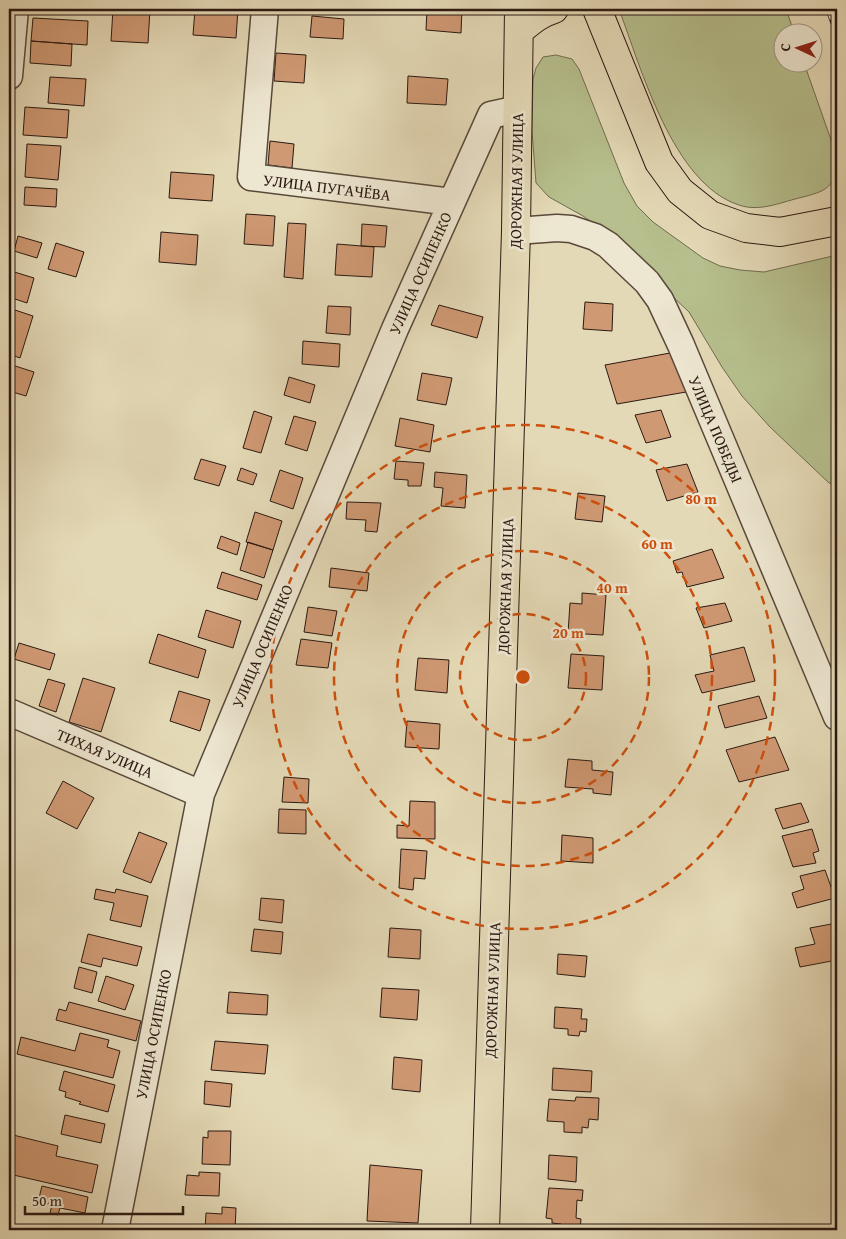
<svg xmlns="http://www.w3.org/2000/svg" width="846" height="1239" font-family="'Gentium Book Plus',serif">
	<rect width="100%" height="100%" fill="#e4d9b6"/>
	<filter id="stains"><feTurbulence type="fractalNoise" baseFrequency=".004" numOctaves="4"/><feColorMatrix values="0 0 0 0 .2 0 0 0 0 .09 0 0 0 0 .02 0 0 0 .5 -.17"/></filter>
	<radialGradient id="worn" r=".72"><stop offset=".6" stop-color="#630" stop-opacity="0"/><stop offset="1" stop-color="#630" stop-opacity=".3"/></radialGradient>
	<path fill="#b6bf8d" stroke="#706c50" d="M619 9H786L794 32H784V62L804 63 837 157C836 188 827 191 799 198 779 203 759 212 739 205 673 184 641 68 619 9Z
		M556 55 572 59 579 69 624 183 637 206 653 222 671 235 703 258 720 266 740 270 764 272 837 255V484L829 483 770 427 742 396 722 367 689 312 601 229 583 216 549 197 536 183 532 131 533 79 536 68 543 57Z"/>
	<path fill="#cf9973" stroke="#2b1912" d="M113 9H150L148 43 111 41Z
		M195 9H238L236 38 193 35Z
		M427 9H462L461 33 426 30Z
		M312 16 344 19 343 39 310 37Z
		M33 18 88 21 87 45 31 41Z
		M31 41 72 44 71 66 30 63Z
		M276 53 306 55 304 83 274 81Z
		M408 76 448 79 446 105 407 103Z
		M50 77 86 79 84 106 48 103Z
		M25 107 69 110 67 138 23 135Z
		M270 141 294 144 292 168 268 165Z
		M27 144 61 146 58 180 25 177Z
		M171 172 214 175 212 201 169 198Z
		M25 187 57 189 56 207 24 205Z
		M246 214 275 216 273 246 244 244Z
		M288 223 306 224 303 279 284 277Z
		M362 224 387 226 385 247 361 246Z
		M161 232 198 235 196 265 159 262Z
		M18 236 42 243 37 258 14 251Z
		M56 243 84 252 76 277 48 269Z
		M337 244 374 247 372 277 335 275Z
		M11 271 34 278 27 303 9 297V278Z
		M585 302 613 304 612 331 583 329Z
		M439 305 483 317 477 338 431 325Z
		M328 306 351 307 350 335 326 333Z
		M9 308 33 316 20 358 9 354Z
		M303 341 340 344 339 367 302 364Z
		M670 353 686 392 617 404 605 365Z
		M9 364 34 372 26 396 9 391Z
		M422 373 452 378 446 405 417 400Z
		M289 377 315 385 310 403 284 395Z
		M661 410 671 437 646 443 635 415Z
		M254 411 272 417 261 453 243 448Z
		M294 416 316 422 307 451 285 444Z
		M400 418 434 425 430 452 395 446Z
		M201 459 226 466 219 486 194 479Z
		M396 461 424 463 421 486H408V480L394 479Z
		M687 464 698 492 667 501 656 470Z
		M241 468 257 474 253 485 237 480Z
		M280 470 303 478 293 509 270 501Z
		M435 472 467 475 465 508 441 506 443 488 434 487Z
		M578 493 605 496 602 522 575 519Z
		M347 502 381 503 377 532 365 531 366 520 346 519Z
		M255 512 282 521 273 550 246 542Z
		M221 536 240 543 237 555 217 548Z
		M248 542 273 550 264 578 240 570Z
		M712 549 724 578 687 587 682 572 677 573 673 561Z
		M331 568 369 573 367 591 329 587Z
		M222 572 262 585 257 600 217 588Z
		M582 593 606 595 603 635 568 633 570 603 582 604Z
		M725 603 732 621 704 628 696 608Z
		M308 607 337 611 332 636 304 632Z
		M206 610 241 621 233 648 198 637Z
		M158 634 206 650 198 678 149 663Z
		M301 639 332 643 328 668 296 665Z
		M19 643 55 654 50 670 14 659Z
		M744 647 755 681 702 693 695 675 714 671 710 655Z
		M571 654 604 656 602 690 568 688Z
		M418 658 449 660 447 693 415 690Z
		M83 678 115 688 101 732 69 722Z
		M48 679 65 684 56 712 39 706Z
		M179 691 210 700 200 731 170 721Z
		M759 696 767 718 725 728 718 706Z
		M407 721 440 724 439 749 405 747Z
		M775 737 789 770 739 782 726 750Z
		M568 759 592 761V770L613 772 611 795 593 793V789L565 787Z
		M284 777 309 779 308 803 282 802Z
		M63 781 94 798 77 829 46 813Z
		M410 801 435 802V839L397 838V825L409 826Z
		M801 803 809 822 783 829 775 809Z
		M279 809 306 810V834L278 833Z
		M812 829 819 851 813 853 816 863 793 867 782 836Z
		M139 832 167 843 151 883 123 872Z
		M562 835 593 838V863L561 861Z
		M401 849 427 851 425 879 414 878 413 890 399 888Z
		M825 870 835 898 797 908 792 893 804 889 800 876Z
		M96 889 115 893 116 889 148 896 141 927 110 920 114 903 94 899Z
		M261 898 284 900 282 923 259 920Z
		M837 923V960L800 967 795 948 815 944 810 928Z
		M390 928 421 930 420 959 388 957Z
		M254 929 283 932 281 954 251 951Z
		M88 934 142 947 137 966 103 958 101 967 81 962Z
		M558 954 587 956 585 977 557 974Z
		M79 967 97 972 92 993 74 988Z
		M106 976 134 985 125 1010 98 1001Z
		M382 988 419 990 417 1020 380 1017Z
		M229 992 268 995 267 1015 227 1013Z
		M69 1002 141 1021 136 1041 56 1020 59 1009 66 1011Z
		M555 1007 582 1009 581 1019H587L586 1032 580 1031 579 1036 568 1035V1029L554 1028Z
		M80 1033 109 1040 107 1047 120 1051 113 1078 17 1054 21 1037 75 1051Z
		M215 1041 268 1045 265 1074 211 1070Z
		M394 1057 422 1060 420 1092 392 1089Z
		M553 1068 592 1071 591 1092 552 1090Z
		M64 1071 115 1085 108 1112 79 1104 81 1102 65 1097 66 1092 59 1090Z
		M205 1081 232 1084 230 1107 204 1104Z
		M576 1097 599 1098 598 1120 589 1119 588 1128 582 1127V1133L564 1132V1122L547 1121 549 1099 575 1101Z
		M65 1115 105 1124 101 1143 61 1134Z
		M208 1131H231L230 1165 202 1164 203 1137 208 1138Z
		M9 1134 58 1146 56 1156 98 1165 92 1193 9 1174Z
		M549 1155 577 1157 576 1182 548 1179Z
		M370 1165 422 1170 418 1223 367 1221Z
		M199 1172 220 1173 219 1196 185 1195 187 1175 199 1176Z
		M42 1186 88 1197 85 1213 60 1208 58 1215 50 1213 52 1205 38 1202Z
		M549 1188 583 1190 582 1201 577 1200 576 1218 581 1219 580 1230H560L561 1224 552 1223V1219L546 1218Z
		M222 1207 236 1208 235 1230H205L206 1213 222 1214Z"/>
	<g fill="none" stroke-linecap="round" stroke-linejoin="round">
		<defs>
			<path id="minor" d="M265 9 251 177 452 202
				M9 76 15 9
				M516 231 557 228 571 229 595 237 608 245 647 282 660 300 681 345 837 717
				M9 712 201 794
				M115 1230 201 794 395 329 491 115 518 109"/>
			<path id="major" d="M597 9 659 162 680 191 710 215 746 228 780 232 837 221
				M519 31C530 22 540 13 554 9
				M485 1230 516 231 519 9"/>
		</defs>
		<use href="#minor" stroke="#59493b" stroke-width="29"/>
		<use href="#major" stroke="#2b1912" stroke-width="30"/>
		<use href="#minor" stroke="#ede6d0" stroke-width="26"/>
		<use href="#major" stroke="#e4d9b6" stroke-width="28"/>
		<defs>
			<path id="rail" d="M828 9 837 33"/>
		</defs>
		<use href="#rail" stroke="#2b1912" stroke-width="5.5"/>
		<use href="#rail" stroke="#ede6d0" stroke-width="4" stroke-dasharray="11" stroke-linecap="butt"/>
	</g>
	<g fill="none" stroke="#cc4f0d" stroke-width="2.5" stroke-dasharray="9 6">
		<circle cx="523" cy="677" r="63"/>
		<circle cx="523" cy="677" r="126"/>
		<circle cx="523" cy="677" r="189"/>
		<circle cx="523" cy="677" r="252"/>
	</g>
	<g text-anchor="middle" stroke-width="5" stroke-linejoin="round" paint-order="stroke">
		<g font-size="16" fill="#2b1912" stroke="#ede6d0">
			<text transform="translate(516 181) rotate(-89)" y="6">ДОРОЖНАЯ УЛИЦА</text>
			<text transform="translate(327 187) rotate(7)" y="6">УЛИЦА ПУГАЧЁВА</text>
			<text transform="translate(420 273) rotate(-66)" y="6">УЛИЦА ОСИПЕНКО</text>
			<text transform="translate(716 429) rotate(67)" y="6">УЛИЦА ПОБЕДЫ</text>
			<text transform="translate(505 586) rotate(-88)" y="6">ДОРОЖНАЯ УЛИЦА</text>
			<text transform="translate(262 646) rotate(-67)" y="6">УЛИЦА ОСИПЕНКО</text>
			<text transform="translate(105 753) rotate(23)" y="6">ТИХАЯ УЛИЦА</text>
			<text transform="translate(492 990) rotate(-88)" y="6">ДОРОЖНАЯ УЛИЦА</text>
			<text transform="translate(153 1034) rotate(-79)" y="6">УЛИЦА ОСИПЕНКО</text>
		</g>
	</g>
	<circle cx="523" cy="677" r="8" fill="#cc4f0d" stroke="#ede6d0" stroke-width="2.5"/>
	<g font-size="15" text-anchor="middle" font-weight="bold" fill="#cc4f0d" stroke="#ede6d0" stroke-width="5" stroke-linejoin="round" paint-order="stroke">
		<text x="701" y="504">80 m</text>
		<text x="657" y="549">60 m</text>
		<text x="612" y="593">40 m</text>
		<text x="568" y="638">20 m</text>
	</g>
	<rect width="846" height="1239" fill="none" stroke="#e4d9b6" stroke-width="30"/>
	<rect x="10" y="10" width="826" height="1219" fill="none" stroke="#2b1912" stroke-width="2.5"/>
	<rect x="15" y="15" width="816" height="1209" fill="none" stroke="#2b1912"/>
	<g transform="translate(798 48) rotate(274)"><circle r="24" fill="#ede6d0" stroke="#9f9484"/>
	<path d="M0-4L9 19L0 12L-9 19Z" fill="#8f2418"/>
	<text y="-8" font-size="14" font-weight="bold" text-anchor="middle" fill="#2b1912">С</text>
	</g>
	<path d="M25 1206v8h158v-8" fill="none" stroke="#2b1912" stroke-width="2.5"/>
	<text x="32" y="1206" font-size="15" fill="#2b1912" stroke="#ede6d0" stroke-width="4" paint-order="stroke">50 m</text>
	<rect width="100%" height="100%" filter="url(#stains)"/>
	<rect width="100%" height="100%" fill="url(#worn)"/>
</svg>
